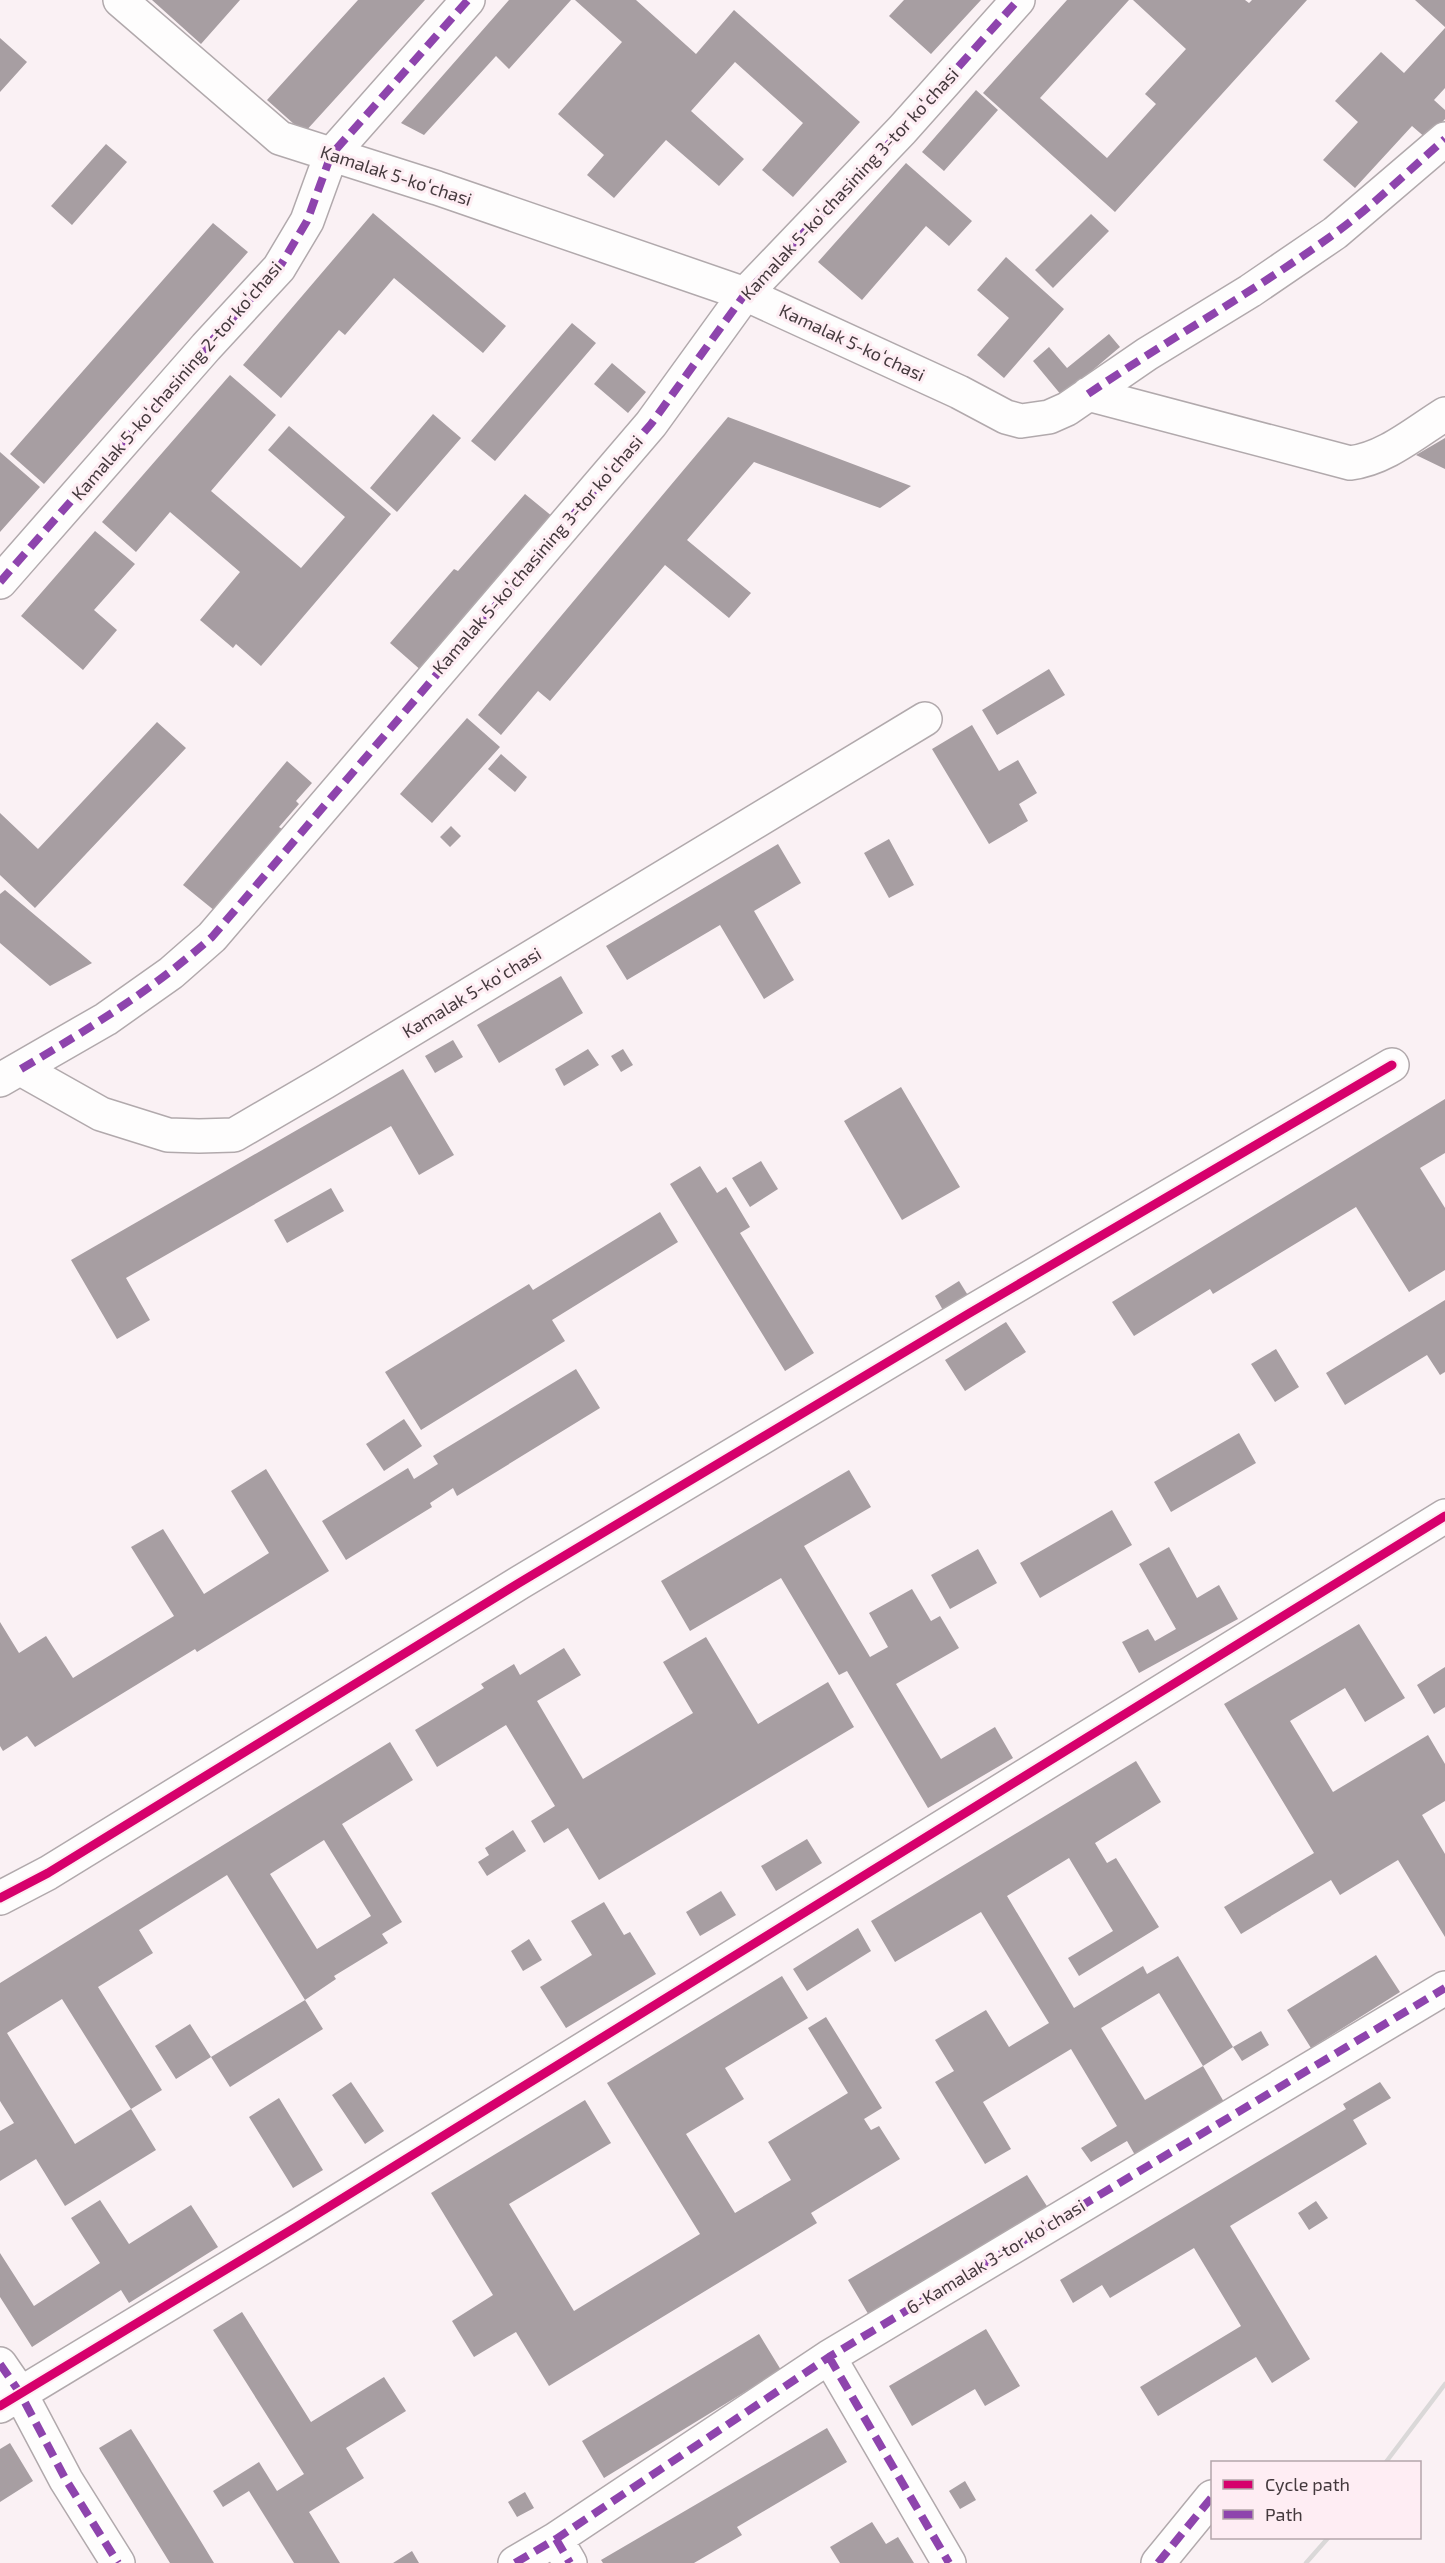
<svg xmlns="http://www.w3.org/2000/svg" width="1445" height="2563" font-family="'Exo 2',sans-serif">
	<rect width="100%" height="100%" fill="#faf1f4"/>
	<path fill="#a79ea2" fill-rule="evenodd" d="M152 0H240L201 44Z
		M358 0H425L304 133 267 100Z
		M509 0H571L509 69 496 56 424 135 401 123Z
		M575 0H636L696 54 734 10 860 122 793 197 762 170 803 123 735 62 691 111 744 159 719 186 666 140 614 198 587 175 604 155 558 114 622 42Z
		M904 0H981L931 54 889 16Z
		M1067 0H1129L1040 98 1107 158 1156 104 1145 94 1186 49 1133 0H1245L1249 3 1252 0H1307L1115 212 983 93Z
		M1415 0H1445V27Z
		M1445 28V88L1434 100 1445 110V119L1427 139 1412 126 1355 188 1323 160 1358 122 1335 101 1381 52 1404 73Z
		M0 38 27 62 0 92Z
		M976 90 998 110 944 171 922 152Z
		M106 144 127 162 72 225 51 206Z
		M906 163 972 221 949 246 926 226 862 300 818 262Z
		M373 213 506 326 483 353 394 278 345 335 339 330 281 398 243 365Z
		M1091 214 1109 231 1053 288 1035 270Z
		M213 223 248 252 44 484 10 454Z
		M1006 257 1064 309 1004 378 977 355 1009 318 977 290Z
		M572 323 596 343 495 461 471 441Z
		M1109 334 1120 347 1062 396 1033 361 1049 347 1067 368Z
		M612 363 646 392 628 413 594 384Z
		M230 375 276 415 211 491 301 568 345 517 268 450 289 426 391 514 261 666 236 644 233 648 200 620 240 572 170 512 136 552 102 522Z
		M433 414 461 438 397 512 370 488Z
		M728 417 911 486 880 508 754 462 687 540 751 593 729 618 665 565 550 701 538 691 501 735 478 715Z
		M1445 438V469L1416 455Z
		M0 452 40 487 0 532Z
		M525 494 553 517 423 672 390 643 454 569 458 571Z
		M95 531 135 564 94 610 117 630 83 670 21 616Z
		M1049 669 1065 695 997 735 982 710Z
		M467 718 500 747 432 823 400 794Z
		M157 722 186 748 35 908 0 875V813L38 849Z
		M972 725 999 771 1018 760 1037 793 1019 804 1028 821 989 844 932 749Z
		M501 754 527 777 515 792 488 769Z
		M287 761 312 783 296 801 299 804 279 827 282 829 215 911 183 885Z
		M451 826 461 836 450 847 440 837Z
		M889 839 914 885 889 898 864 853Z
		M778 844 801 883 754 911 794 980 764 999 720 925 627 980 606 946Z
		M5 890 92 963 50 986 0 943V894Z
		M561 976 583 1013 499 1063 477 1025Z
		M453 1040 463 1057 435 1073 425 1056Z
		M588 1049 599 1065 564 1086 555 1069Z
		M623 1049 633 1065 621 1072 611 1056Z
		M403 1069 454 1155 419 1175 391 1126 126 1278 150 1320 117 1339 71 1260Z
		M901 1087 960 1187 902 1220 844 1121Z
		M1445 1099V1153L1420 1168 1445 1208V1270L1409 1292 1356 1207 1213 1294 1210 1289 1134 1336 1112 1302Z
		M761 1161 778 1189 750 1207 732 1178Z
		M700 1166 717 1193 726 1187 750 1227 740 1233 814 1353 785 1371 670 1184Z
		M331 1188 344 1211 287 1243 274 1220Z
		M660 1212 678 1242 552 1320 565 1341 421 1430 385 1372 529 1284 533 1290Z
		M959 1281 969 1297 944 1312 935 1296Z
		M1445 1300V1372L1440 1375 1427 1355 1345 1405 1326 1373Z
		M1006 1322 1026 1352 965 1391 945 1360Z
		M1276 1349 1299 1387 1275 1402 1251 1364Z
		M576 1369 600 1408 457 1496 453 1488 430 1503 432 1507 346 1560 322 1521 408 1468 414 1479 438 1464 433 1456Z
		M404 1419 422 1446 384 1471 366 1444Z
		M1239 1433 1256 1463 1171 1512 1154 1482Z
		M266 1469 329 1571 197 1652 195 1649 35 1747 27 1736 3 1751 0 1746V1622L19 1653 46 1636 73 1678 174 1616 131 1547 163 1529 204 1594 269 1553 231 1491Z
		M849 1470 871 1507 804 1546 870 1657 888 1647 869 1613 912 1589 931 1621 940 1616 959 1648 896 1684 941 1759 995 1727 1013 1758 928 1808 847 1671 839 1675 781 1578 690 1631 661 1581Z
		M1112 1510 1132 1545 1040 1598 1020 1563Z
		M1169 1547 1197 1598 1219 1585 1238 1619 1139 1673 1122 1642 1148 1629 1155 1641 1176 1629 1139 1564Z
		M978 1549 997 1583 950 1609 931 1575Z
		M1359 1624 1405 1698 1365 1722 1345 1688 1290 1721 1333 1792 1428 1735 1445 1764V1801L1422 1815 1445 1854V1937L1398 1860 1340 1895 1331 1880 1241 1934 1224 1907 1314 1853 1224 1704Z
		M706 1637 758 1724 828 1682 854 1727 599 1880 568 1828 544 1843 531 1821 555 1806 506 1725 437 1767 415 1730 484 1688 481 1684 514 1664 520 1675 564 1648 581 1675 537 1701 583 1779 693 1713 663 1662Z
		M1445 1667V1707L1434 1714 1417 1685Z
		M390 1742 413 1780 342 1824 402 1922 382 1934 388 1943 334 1976 336 1979 305 2000 227 1875 139 1930 153 1953 98 1987 162 2090 131 2109 62 1999 7 2033 75 2144 131 2109 156 2150 65 2206 36 2159 0 2181V2131L14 2123 0 2101V1983ZM324 1840 371 1916 317 1949 270 1874Z
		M1136 1761 1161 1802 1095 1843 1107 1863 1116 1858 1159 1927 1079 1976 1068 1958 1113 1931 1069 1858 1007 1896 1074 2008 1143 1966 1147 1974 1178 1956 1233 2047 1203 2066 1159 1993 1101 2028 1145 2100 1203 2066 1224 2102 1135 2155 1127 2141 1091 2162 1081 2148 1117 2126 1071 2049 983 2102 1011 2149 985 2164 935 2082 954 2071 935 2040 986 2010 1009 2047 1049 2023 981 1912 895 1962 871 1921Z
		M513 1830 526 1851 487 1876 478 1862 489 1855 485 1848Z
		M807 1839 822 1863 776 1891 761 1866Z
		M721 1891 736 1915 700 1936 686 1912Z
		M604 1902 624 1935 630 1932 656 1974 566 2028 540 1987 592 1955 571 1921Z
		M858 1928 871 1951 807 1991 793 1969Z
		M529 1939 542 1960 523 1971 511 1951Z
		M1376 1955 1400 1992 1311 2048 1287 2010Z
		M782 1976 808 2018 725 2068 744 2099 686 2134 735 2213 791 2180 768 2142 848 2093 808 2028 826 2017 882 2108 864 2119 871 2130 879 2126 900 2159 811 2213 817 2223 549 2386 516 2332 474 2357 452 2321 493 2295 431 2193 585 2100 611 2143 509 2204 574 2311 700 2234 607 2083Z
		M305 2000 323 2029 230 2087 211 2057Z
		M190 2024 211 2057 176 2079 155 2046Z
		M1261 2031 1269 2045 1242 2061 1233 2047Z
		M351 2082 384 2131 365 2144 332 2095Z
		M1380 2082 1391 2098 1353 2120 1367 2144 1230 2226 1310 2359 1272 2383 1256 2357 1158 2416 1140 2387 1241 2326 1194 2248 1110 2298 1102 2285 1073 2303 1060 2280 1346 2109 1343 2104Z
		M279 2098 323 2170 293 2188 249 2117Z
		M1027 2175 1050 2211 870 2317 848 2280Z
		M100 2200 129 2244 191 2205 218 2247 129 2303 121 2290 32 2347 0 2297V2253L34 2306 100 2263 71 2218Z
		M1316 2201 1328 2218 1309 2230 1298 2213Z
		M242 2312 311 2422 384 2377 406 2411 346 2448 364 2478 309 2512 340 2563H294L249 2491 223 2507 213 2491 259 2462 277 2491 304 2474 213 2330Z
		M986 2329 1020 2386 985 2406 975 2389 912 2426 889 2386Z
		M759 2334 781 2370 604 2478 582 2441Z
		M827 2428 847 2462 737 2527 742 2535 694 2563H603L601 2560Z
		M131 2429 194 2530 214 2563H170L99 2448Z
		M10 2443 33 2481 0 2502V2449Z
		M965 2481 976 2500 960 2509 949 2491Z
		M525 2492 534 2508 517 2517 508 2502Z
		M872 2522 886 2544 898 2537 914 2563H840L830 2547Z
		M412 2551 419 2563H393Z"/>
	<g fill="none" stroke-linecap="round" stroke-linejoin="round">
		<defs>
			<path id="minor" d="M120 0 280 138 437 188 745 294 959 392 1006 417 1021 421 1049 417 1067 409 1147 354 1250 291 1335 233 1445 139
				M1088 394 1350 463C1385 459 1416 432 1445 414
				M0 582 206 347 279 268 307 221 331 155 468 0
				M21 1069 101 1114 168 1135 199 1136 234 1135 325 1082 925 719
				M0 1080 106 1019 171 973 212 937 651 424 745 294 902 130 1018 0
				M0 1898 48 1873 519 1583 968 1314 1392 1065
				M829 2357 949 2563
				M0 2364 20 2393 66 2480 118 2563
				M0 2406 301 2224 1445 1516
				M556 2539 570 2563
				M515 2563 556 2539 829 2357 1445 1988
				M1158 2563 1212 2497"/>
		</defs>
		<use href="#minor" stroke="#b1a9ac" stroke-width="36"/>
		<use href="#minor" stroke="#fefdfd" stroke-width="33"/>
		<path stroke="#dad8d8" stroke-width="4.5" d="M1386 2462 1445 2384
			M1306 2563 1328 2538"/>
		<path stroke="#8e44ad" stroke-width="8" stroke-dasharray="15 8" stroke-linecap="butt" d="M1088 394C1169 339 1255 291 1334 234 1373 206 1408 171 1445 139
			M0 582 206 347 279 268 307 221 331 155 468 0
			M21 1069C90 1028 151 991 212 937L651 424 745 294 902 130 1018 0
			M829 2357 949 2563
			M0 2364 20 2393 66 2480 118 2563
			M556 2539 570 2563
			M515 2563 556 2539 829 2357 1445 1988
			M1158 2563 1212 2497"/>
		<defs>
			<path id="cycleway" d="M0 1898 48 1873 519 1583 968 1314 1392 1065
				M0 2406 301 2224 1445 1516"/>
		</defs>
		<use href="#cycleway" stroke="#feedf3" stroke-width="13"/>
		<use href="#cycleway" stroke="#d6006c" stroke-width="9"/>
	</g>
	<g text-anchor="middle" stroke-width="6" stroke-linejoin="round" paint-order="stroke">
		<g font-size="18" fill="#44393d" stroke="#feedf3">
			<text transform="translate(396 176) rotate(18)" y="6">Kamalak 5-koʻchasi</text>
			<text transform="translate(850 184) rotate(-47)" y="6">Kamalak 5-koʻchasining 3-tor koʻchasi</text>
			<text transform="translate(852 343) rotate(25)" y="6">Kamalak 5-koʻchasi</text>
			<text transform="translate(177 381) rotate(-49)" y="6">Kamalak 5-koʻchasining 2-tor koʻchasi</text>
			<text transform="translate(538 555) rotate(-49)" y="6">Kamalak 5-koʻchasining 3-tor koʻchasi</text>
			<text transform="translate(472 993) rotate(-31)" y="6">Kamalak 5-koʻchasi</text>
			<text transform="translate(996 2257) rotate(-31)" y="6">6-Kamalak 3-tor koʻchasi</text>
		</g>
	</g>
	<rect x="1211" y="2461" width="210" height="78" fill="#feedf3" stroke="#b4a5aa" stroke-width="1.5"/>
	<rect x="1223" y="2480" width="30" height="9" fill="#d6006c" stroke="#b4a5aa" stroke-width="1.5"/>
	<text x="1265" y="2491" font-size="18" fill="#44393d">Cycle path</text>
	<rect x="1223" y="2510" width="30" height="9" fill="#8e44ad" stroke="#b4a5aa" stroke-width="1.5"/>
	<text x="1265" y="2521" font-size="18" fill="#44393d">Path</text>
</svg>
